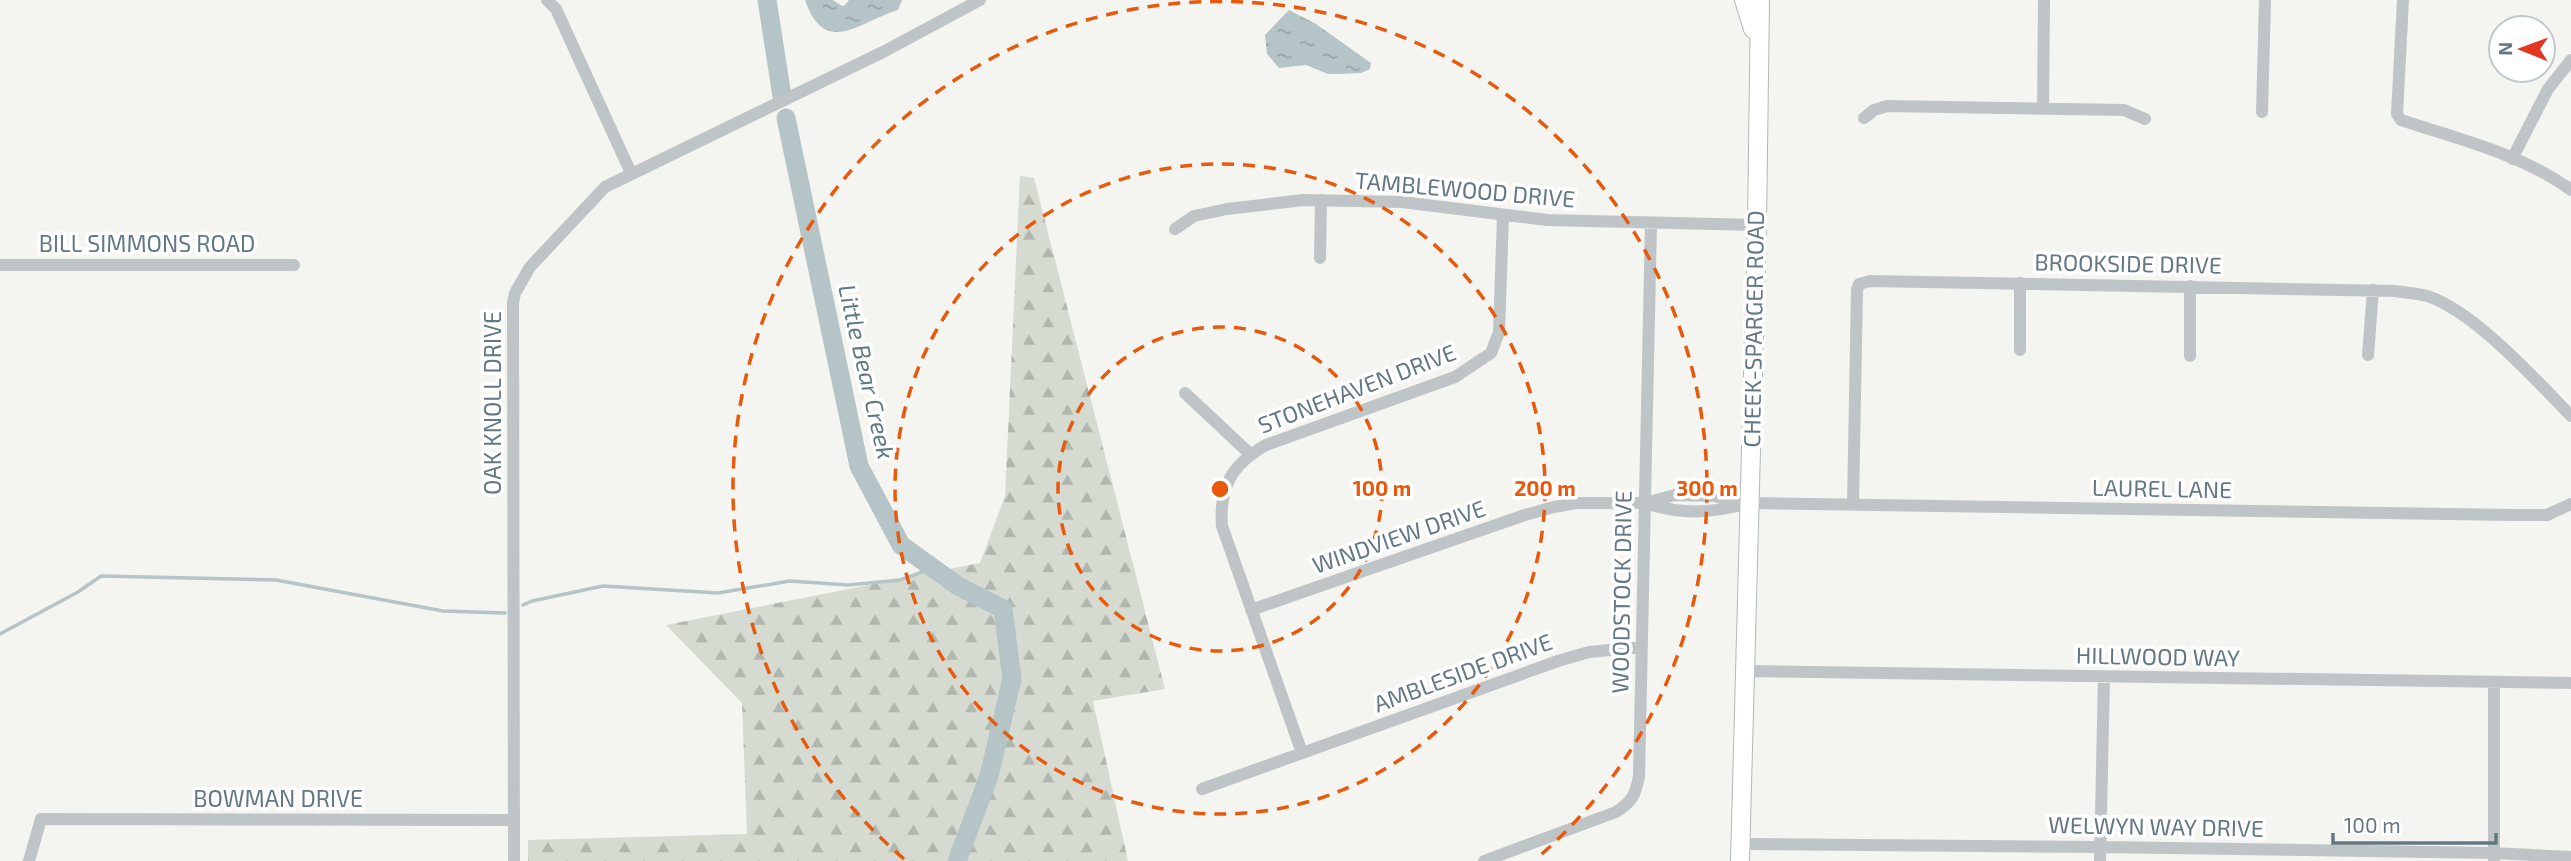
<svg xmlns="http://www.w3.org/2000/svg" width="2571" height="861" font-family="'Exo 2',sans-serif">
	<defs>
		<pattern id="forest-firs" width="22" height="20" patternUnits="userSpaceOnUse" patternTransform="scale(1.75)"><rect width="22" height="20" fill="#d6dbd1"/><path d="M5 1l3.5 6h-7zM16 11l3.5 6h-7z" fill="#b1b6af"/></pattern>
		<pattern id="water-ripples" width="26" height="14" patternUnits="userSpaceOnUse" patternTransform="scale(1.75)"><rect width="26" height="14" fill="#b5c4c6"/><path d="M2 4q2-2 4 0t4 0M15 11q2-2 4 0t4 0" fill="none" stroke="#97a4a6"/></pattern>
	</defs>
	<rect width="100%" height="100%" fill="#f4f4f0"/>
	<path fill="url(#forest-firs)" d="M1020 176 1034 178 1165 689 1093 701 1128 861H528V840L747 834 742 703 666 625 980 563 1005 496Z"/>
	<path fill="url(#water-ripples)" d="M805 0H833L842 6 845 5 849 0H902L898 10C862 20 825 59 805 0Z
		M1289 10 1316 24 1371 63 1370 69 1361 73 1340 74H1328L1306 65 1279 68 1267 54 1265 35Z"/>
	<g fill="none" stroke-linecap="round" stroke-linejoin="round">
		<path stroke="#b5c4c6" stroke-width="3.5" d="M523 605 532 601 603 586 718 593 790 581 848 585 900 580 934 568
			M0 634 78 592 101 576 276 580 443 611 505 613"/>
		<path stroke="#b5c4c6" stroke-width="19" d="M767 0 782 96
			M786 118 859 466 901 545 958 586 1003 609 1012 679 989 776 957 861"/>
		<defs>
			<path id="secondary" d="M1744 0 1753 29
				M1740 861 1757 225 1760 0"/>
		</defs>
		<use href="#secondary" stroke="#b1b8bb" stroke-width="20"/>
		<path stroke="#bfc4c6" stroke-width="12" d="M547 0 556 9 631 173
			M2403 0 2397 114 2401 120C2458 139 2522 154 2571 190
			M2043 108 2044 0
			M2262 112 2265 0
			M1864 118 1874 110 1887 106 2124 110 2145 119
			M2512 159 2548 89 2571 60
			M1175 229 1194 216 1227 209 1303 200 1402 202 1547 220 1757 225
			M1320 258 1321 200
			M0 265H294
			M2190 286V356
			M2020 350V283
			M2368 355 2373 290
			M1185 393 1250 454
			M1648 504C1685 515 1709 513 1746 504
			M1853 504 1857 290 1859 284 1870 281 2395 291C2406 293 2417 293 2427 296 2473 310 2537 381 2571 416
			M1251 610 1525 515 1554 507 1576 503H1645L1675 495 1714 496 1750 503 2513 515H2547L2571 504
			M1744 671 2571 683
			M2494 684V861
			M1302 753 1222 526C1219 487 1232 464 1266 445L1455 377 1491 353 1499 332 1503 216
			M1202 789 1558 661 1589 652 1642 647
			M1740 844 2101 847 2494 853 2571 857
			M29 861 41 819 514 820
			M514 861 513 303 515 293 530 267 605 187 883 52 980 0
			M1484 861 1616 812C1632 802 1636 794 1639 776L1651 223
			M2100 861 2104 677"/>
		<use href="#secondary" stroke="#fff" stroke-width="18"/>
	</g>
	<g fill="none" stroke="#e8590c" stroke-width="3.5" stroke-dasharray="12 9">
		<circle cx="1220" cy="489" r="162"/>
		<circle cx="1220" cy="489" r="325"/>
		<path d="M904 859A487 487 0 1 1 1536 859"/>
	</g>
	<g text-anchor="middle" stroke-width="7" stroke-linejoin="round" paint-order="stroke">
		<g font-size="23" fill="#637882" stroke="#fff">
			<text transform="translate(1465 190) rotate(5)" y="8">TAMBLEWOOD DRIVE</text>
			<text x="147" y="252">BILL SIMMONS ROAD</text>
			<text transform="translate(2128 264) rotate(1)" y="8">BROOKSIDE DRIVE</text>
			<text transform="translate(1754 329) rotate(-89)" y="8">CHEEK-SPARGER ROAD</text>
			<text transform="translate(1357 389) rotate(-21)" y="8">STONEHAVEN DRIVE</text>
			<text transform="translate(493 403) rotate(-90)" y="8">OAK KNOLL DRIVE</text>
			<text transform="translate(2162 489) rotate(1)" y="8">LAUREL LANE</text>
			<text transform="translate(1399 537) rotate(-19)" y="8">WINDVIEW DRIVE</text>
			<text transform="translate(1622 592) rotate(-89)" y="8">WOODSTOCK DRIVE</text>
			<text transform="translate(2158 657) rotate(1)" y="8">HILLWOOD WAY</text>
			<text transform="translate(1463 673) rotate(-20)" y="8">AMBLESIDE DRIVE</text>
			<text x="278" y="807">BOWMAN DRIVE</text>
			<text transform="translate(2156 827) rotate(1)" y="8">WELWYN WAY DRIVE</text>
		</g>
		<g font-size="24" font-style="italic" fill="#5f7b7f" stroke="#fff">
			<text transform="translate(866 372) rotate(77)" y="8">Little Bear Creek</text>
		</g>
	</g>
	<circle cx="1220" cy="489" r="10" fill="#e8590c" stroke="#fff" stroke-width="3.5"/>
	<g font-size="21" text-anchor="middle" font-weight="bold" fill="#e8590c" stroke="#fff" stroke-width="7" stroke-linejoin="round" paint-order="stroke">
		<text x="1382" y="496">100 m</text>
		<text x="1545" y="496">200 m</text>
		<text x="1707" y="496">300 m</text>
	</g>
	<g transform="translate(2522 49) rotate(271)"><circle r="33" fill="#ffffff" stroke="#c1c9cd" stroke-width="2"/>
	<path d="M0-5L12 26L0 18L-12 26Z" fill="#e43520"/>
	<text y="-10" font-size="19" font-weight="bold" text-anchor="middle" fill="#637882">N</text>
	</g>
	<path d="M2333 833v10h163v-10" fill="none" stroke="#637882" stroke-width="3.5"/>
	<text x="2344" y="833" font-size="21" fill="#637882" stroke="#ffffff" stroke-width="5" paint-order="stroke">100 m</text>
</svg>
